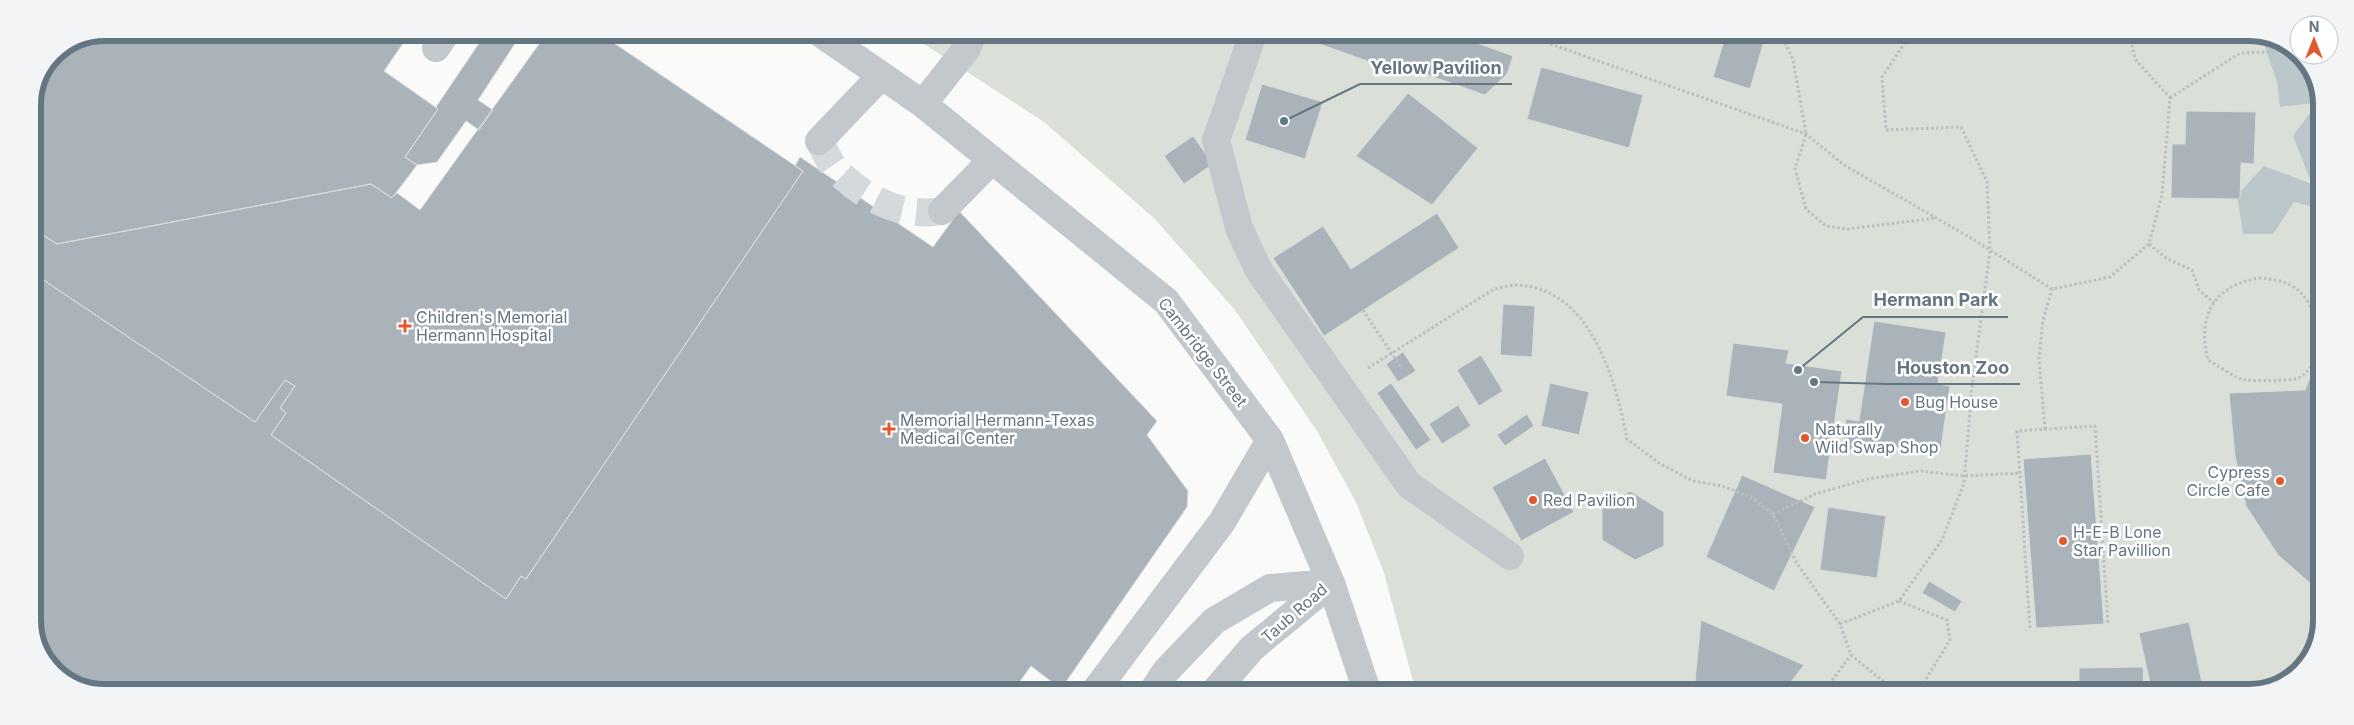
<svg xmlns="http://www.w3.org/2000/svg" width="2354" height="725" font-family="Inter,sans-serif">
	<rect width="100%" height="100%" fill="#fafaf8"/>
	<path fill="#dadfd7" d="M907 33 2268 35 2304 58 2321 100 2319 639 2293 677 2249 692H1416L1384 573 1356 502 1317 431 1235 310 1155 219 1044 122Z"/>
	<path fill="#bbc7cb" d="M2261 35H2268L2304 58 2313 80 2316 103 2280 107 2277 82Z
		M2310 113 2321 117V209L2294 202 2273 234H2243L2237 195 2264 166 2312 184 2293 136Z"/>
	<path fill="#aab3b9" stroke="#dcdcda" d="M106 32 410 33 384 71 438 109 405 157 417 165 392 198 371 184 57 244 35 230 33 235V105L54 55Z
		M486 33H522L478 100 493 110 479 130 466 121 437 162 417 165 405 157 438 109 436 107Z
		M547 33H599L803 171 526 579 521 576 506 599 271 435 286 413 280 408 295 386 285 380 255 422 33 273V235L35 230 57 244 371 184 392 198 397 193 420 210Z
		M1292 34H1452L1513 56 1507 74 1485 95 1408 68 1406 75Z
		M1726 34H1766L1750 89 1713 77Z
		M1541 67 1643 95 1629 148 1527 119Z
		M1262 84 1323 102 1305 159 1245 140Z
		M1408 93 1478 148 1432 205 1356 156Z
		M2186 111 2256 112 2254 164 2241 163 2240 199 2171 198 2172 144H2185Z
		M1193 136 1213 164 1184 184 1164 156Z
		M800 157 933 247 959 211 1157 421 1147 435 1188 491 1187 507 1061 689 1031 666 1013 691 86 690 48 664 33 625V273L255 422 285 380 295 386 280 408 286 413 271 435 506 599 521 576 526 579 803 171 795 166Z
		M1437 213 1459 248 1324 336 1273 258 1323 226 1351 269Z
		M1503 304 1535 306 1532 357 1500 355Z
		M1874 321 1946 332 1938 384 1950 386 1940 454 1880 445 1878 455 1842 449 1846 419 1859 421Z
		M1733 343 1789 350 1786 363 1842 371 1826 480 1773 473 1782 404 1726 396Z
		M1403 352 1416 371 1398 382 1386 364Z
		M1481 355 1503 391 1479 406 1457 370Z
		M2320 358 2319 591 2278 555 2246 506 2235 456 2229 393 2305 390 2315 365Z
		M1391 383 1431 440 1416 450 1377 393Z
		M1550 383 1589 392 1579 435 1541 426Z
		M1458 405 1471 426 1442 444 1429 424Z
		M1527 414 1534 426 1505 446 1497 435Z
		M2091 454 2104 624 2036 628 2023 459Z
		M1545 458 1574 512 1521 541 1492 487Z
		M1742 475 1815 507 1774 591 1706 557Z
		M1630 491 1664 512V546L1635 560 1602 540V509Z
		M1828 507 1886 516 1877 578 1820 570Z
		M1929 581 1962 601 1955 612 1922 593Z
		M1701 620 1804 665 1783 692H1694Z
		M2189 622 2204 692H2152L2139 633Z
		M2143 667 2144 692H2079V668Z"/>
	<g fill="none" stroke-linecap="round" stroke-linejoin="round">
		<path stroke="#d5d9db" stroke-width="28" stroke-dasharray="28 14" stroke-linecap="butt" d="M819 141C825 150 829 163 837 171 865 199 902 218 942 211"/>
		<path stroke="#bbbfc2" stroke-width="3" stroke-dasharray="2.5 2.5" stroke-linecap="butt" d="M1522 34 1806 134 1844 165 1971 238 2052 289 2110 277 2149 244
			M1780 34 1793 59 1806 134 1795 169 1806 209 1826 226 1848 229 1936 218
			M2130 35 2135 59 2170 98 2162 195 2149 244 2166 258 2192 270 2199 290 2214 303
			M2170 98 2240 53 2293 51
			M2259 278C2270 279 2282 280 2292 286 2321 303 2331 360 2299 378 2292 381 2254 381 2245 380 2236 379 2217 365 2208 360 2197 316 2213 286 2259 278Z
			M1363 310 1402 369
			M1368 368 1494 289C1501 288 1509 285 1517 285 1591 288 1616 381 1627 439L1659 463 1693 481 1722 486 1751 497 1773 514 1796 562 1840 624 1851 655 1896 692
			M2045 429 2039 359 2043 320 2052 289
			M1773 514 1815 494 1868 479 1920 471 1964 476 2020 473
			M1899 601 1947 620 1950 640 1918 692
			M1840 624 1899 601 1942 540 1964 483 1972 387 1990 251 1987 182 1961 127 1886 130 1882 77 1910 35
			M2030 628 2017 431 2095 426 2108 623
			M1823 692 1851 655"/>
		<path stroke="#c3c8cc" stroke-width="28" d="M820 33 923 104 1166 301 1270 440 1331 583 1367 691
			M1253 34 1216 140 1239 228 1258 269 1409 485 1510 556
			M436 48 446 33
			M923 104 967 48 973 34
			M819 141 881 76
			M942 211 992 160
			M1095 691 1222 522 1270 440
			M1153 691 1166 671 1214 621 1270 588 1331 583
			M1215 691 1252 648 1331 583"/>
	</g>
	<g fill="#e4572e" stroke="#fff" stroke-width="2">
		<path d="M402.5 318.5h5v5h5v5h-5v5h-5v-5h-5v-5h5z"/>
		<circle cx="1905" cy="402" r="5"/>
		<path d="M886.5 421.5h5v5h5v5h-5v5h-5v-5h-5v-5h5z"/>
		<circle cx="1805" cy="438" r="5"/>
		<circle cx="2280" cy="481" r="5"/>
		<circle cx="1533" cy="500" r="5"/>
		<circle cx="2063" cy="541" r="5"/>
	</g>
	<g text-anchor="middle" stroke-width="5" stroke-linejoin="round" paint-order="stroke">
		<g font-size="16" fill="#657683" stroke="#fff" text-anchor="start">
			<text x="416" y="323">Children's Memorial<tspan x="416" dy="18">Hermann Hospital</tspan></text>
			<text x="1915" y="408">Bug House</text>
			<text x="900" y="426">Memorial Hermann-Texas<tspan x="900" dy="18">Medical Center</tspan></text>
			<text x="1815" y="435">Naturally<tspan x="1815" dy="18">Wild Swap Shop</tspan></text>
			<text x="2270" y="478" text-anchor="end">Cypress<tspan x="2270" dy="18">Circle Cafe</tspan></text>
			<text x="1543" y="506">Red Pavilion</text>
			<text x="2073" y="538">H-E-B Lone<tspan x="2073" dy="18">Star Pavillion</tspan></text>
		</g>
		<g font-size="16" fill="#657683" stroke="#fff">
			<text transform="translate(1203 352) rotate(52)" y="6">Cambridge Street</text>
			<text transform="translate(1294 613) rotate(-41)" y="6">Taub Road</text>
		</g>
	</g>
	<path d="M0 0H2354V725H0ZM105 41H2249A64 64 0 0 1 2313 105V620A64 64 0 0 1 2249 684H105A64 64 0 0 1 41 620V105A64 64 0 0 1 105 41Z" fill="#f3f4f5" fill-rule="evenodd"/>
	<path fill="none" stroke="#657683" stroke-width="6" d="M105 41H2249A64 64 0 0 1 2313 105V620A64 64 0 0 1 2249 684H105A64 64 0 0 1 41 620V105A64 64 0 0 1 105 41Z"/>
	<path fill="none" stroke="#657683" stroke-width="2" d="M1284 121L1360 84H1512M1798 370L1863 317H2008M1814 382L1887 384H2020"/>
	<g fill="#657683" stroke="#fff" stroke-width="2">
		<circle cx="1284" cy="121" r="5"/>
		<circle cx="1798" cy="370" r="5"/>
		<circle cx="1814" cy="382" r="5"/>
	</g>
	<g font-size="18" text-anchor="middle" font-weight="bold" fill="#657683" stroke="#fff" stroke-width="5" stroke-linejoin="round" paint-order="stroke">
		<text x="1436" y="74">Yellow Pavilion</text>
		<text x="1936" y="306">Hermann Park</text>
		<text x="1953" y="374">Houston Zoo</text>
	</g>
	<g transform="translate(2314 40)"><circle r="24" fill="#ffffff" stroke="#c1c8cd"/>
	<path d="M0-4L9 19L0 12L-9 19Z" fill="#e4572e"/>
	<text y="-8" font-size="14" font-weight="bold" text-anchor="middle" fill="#657683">N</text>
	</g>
</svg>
